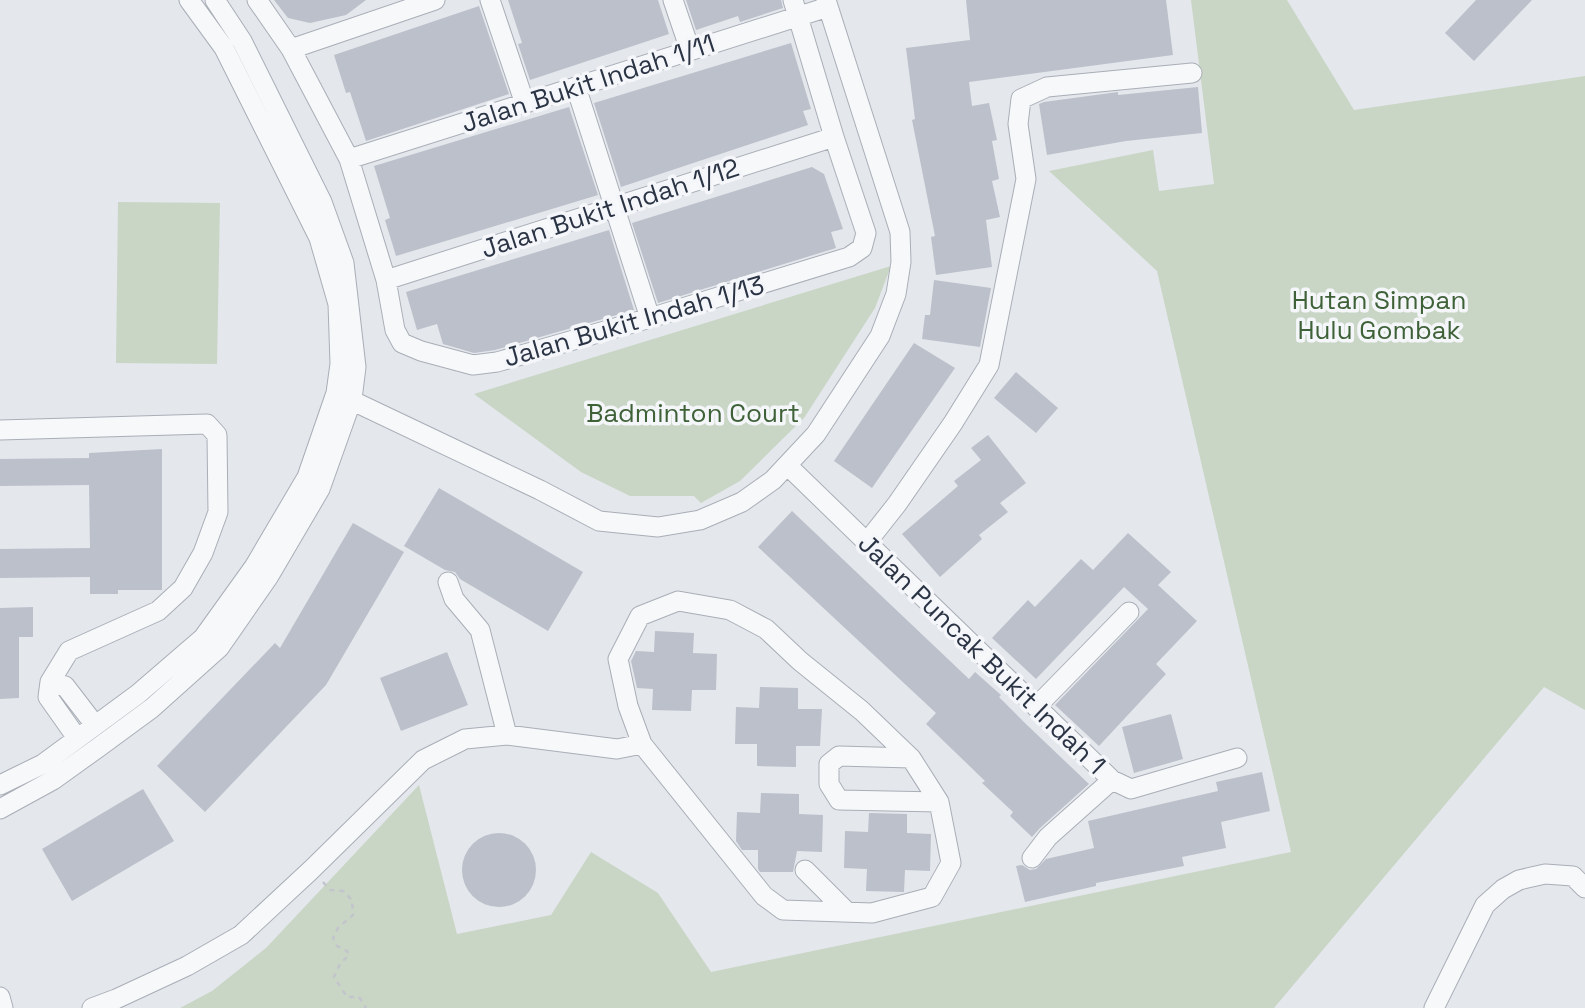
<svg xmlns="http://www.w3.org/2000/svg" width="1585" height="1008" font-family="'Space Grotesk',sans-serif">
	<rect width="100%" height="100%" fill="#e4e7ec"/>
	<path fill="#c9d6c5" d="M1191 0H1287L1354 110 1585 76V710L1544 687 1274 1008H180L212 991 266 948 419 785 457 934 551 915 591 852 658 893 711 972 1291 852 1157 271 1049 171 1153 150 1159 191 1214 184Z
		M118 202 220 203 217 364 116 363Z
		M891 266 875 308 804 418 740 481 701 503 694 496H630L581 472 474 394Z"/>
	<path fill="#bbc0ca" d="M274 0H366L346 15 310 23 288 18Z
		M508 0H658L669 34 530 80 518 44 522 43Z
		M686 0H781L783 8 740 22 738 16 696 30Z
		M966 0H1166L1173 55 969 82 972 106 989 103 997 140 992 141 999 179 992 181 1000 217 986 220 992 267 936 275 931 237 935 236 912 120 915 119 906 48 970 40Z
		M1476 0H1532L1474 61 1445 33Z
		M479 6 509 94 366 141 350 92 346 93 334 55Z
		M791 43 811 109 803 111 808 125 621 187 594 103Z
		M1198 87 1202 133 1126 141 1047 155 1039 104 1044 102 1118 92V95Z
		M569 107 598 195 396 256 385 220 390 218 374 166Z
		M812 167 824 174 843 229 831 232 836 248 658 303 632 223Z
		M609 230 634 310 495 350 474 353 443 344 437 324 417 330 406 292Z
		M934 280 991 288 980 347 922 339 925 315H930Z
		M914 343 955 368 872 488 834 461Z
		M1016 372 1058 408 1036 433 994 398Z
		M988 435 1026 483 1000 503 1008 512 979 535 982 539 940 577 902 534 958 486 954 481 981 460 971 448Z
		M162 449V590H118V594H90V577L0 578V549L90 548 89 485 0 486V459L89 458V453Z
		M439 488 583 572 548 631 460 579 455 572 445 570 404 546Z
		M792 511 969 679 975 672 1001 695 999 697 1027 725 1089 784 1040 828 1032 837 1010 816 1013 812 982 783 985 781 926 724 936 713 758 547Z
		M353 523 404 552 326 685 205 812 157 766 275 643 280 648Z
		M1128 533 1171 572 1158 585 1197 621 1156 664 1166 674 1099 746 1055 705 1148 609 1124 587 1036 679 992 638 1028 600 1035 607 1081 559 1093 570Z
		M33 607V637H19V698L0 699V608Z
		M655 631 694 633 693 653 717 654 716 690H692L691 711 652 710 653 689 637 688 631 661 636 651 654 652Z
		M447 652 468 705 401 731 380 678Z
		M760 687 798 688V709H822L820 746H796V767L757 766V744H735L736 707 759 708Z
		M1171 714 1183 759 1134 773 1122 727Z
		M1262 772 1270 811 1221 822 1226 848 1182 857 1184 866 1096 883V886L1025 902 1016 866 1022 865 1030 870 1036 869 1046 859 1094 848 1088 821 1218 791 1216 782Z
		M143 789 174 841 72 901 42 849Z
		M761 793 799 794V814L823 815 822 852 797 851 793 872H760L758 869V850H742L736 841 737 812 760 813Z
		M869 813 907 814V833L931 834 930 871 905 870 904 892 866 891 867 869 844 868 845 831 868 832Z
		M462 870a37 37 0 1 1 74 0a37 37 0 1 1-74 0Z"/>
	<g fill="none" stroke-linecap="round" stroke-linejoin="round">
		<defs>
			<path id="minor" d="M257 0 291 49 349 159 386 280 395 330 402 343 421 351 473 365 497 362 650 318 849 257 862 248 866 233 834 137 793 0
				M490 0 525 104
				M673 0 690 50
				M291 49 435 0
				M576 87 650 318
				M349 159 828 7
				M386 280 834 137
				M336 393 540 490 599 521 658 527 700 520 742 502 773 480 816 434 880 336 896 294 901 262 900 232 826 0
				M0 430 207 424 217 435 218 512 203 553 183 588 158 611 69 651 50 682 48 697 77 738
				M788 466 1112 780 1131 789 1237 758
				M867 542 897 504 953 423 989 365 1026 179 1018 124 1021 99 1047 87 1192 73
				M448 582 454 599 480 630 507 735
				M678 601 730 610 766 629 800 661 862 711 911 758 939 802 951 863 932 897 872 913 783 910 764 896 642 744 628 706 618 659 640 616Z
				M50 682 65 686 95 725
				M1036 707 1129 612
				M911 758 839 756 829 764V784L839 800 939 802
				M0 785 43 764 138 694 203 638 254 567 307 477 336 393 340 364 338 304 319 238 224 48 189 0
				M0 809 53 780 99 747 152 708 219 648 269 576 320 489 352 399 356 367 344 263 322 202 242 41 215 0
				M1032 858 1048 837 1112 780
				M805 870 847 912
				M0 997 3 1008
				M92 1008 116 999 187 966 241 935 311 870 423 760 465 739 507 735 617 749 642 744
				M1434 1008 1485 905 1503 889 1519 880 1545 874 1573 876 1585 888"/>
		</defs>
		<use href="#minor" stroke="#a9aeb7" stroke-width="21"/>
		<path stroke="#c2c5cb" stroke-width="2.5" stroke-dasharray="5 5" stroke-linecap="butt" d="M323 882 330 890 343 891 352 900 353 915 338 928 333 938 337 946 347 951 349 955 340 964 334 977 347 997H359L366 1008"/>
		<use href="#minor" stroke="#f7f8fa" stroke-width="19"/>
	</g>
	<g text-anchor="middle" stroke-width="7" stroke-linejoin="round" paint-order="stroke">
		<g font-size="26" fill="#2b3445" stroke="#f4f6f9">
			<text transform="translate(588 83) rotate(-18)" y="9">Jalan Bukit Indah 1/11</text>
			<text transform="translate(610 208) rotate(-18)" y="9">Jalan Bukit Indah 1/12</text>
			<text transform="translate(634 321) rotate(-16)" y="9">Jalan Bukit Indah 1/13</text>
			<text transform="translate(982 654) rotate(44)" y="9">Jalan Puncak Bukit Indah 1</text>
		</g>
		<g font-size="26" fill="#3f6138" stroke="#f4f6f9">
			<text x="1379" y="309">Hutan Simpan<tspan x="1379" dy="30">Hulu Gombak</tspan></text>
			<text x="693" y="422">Badminton Court</text>
		</g>
	</g>
</svg>
